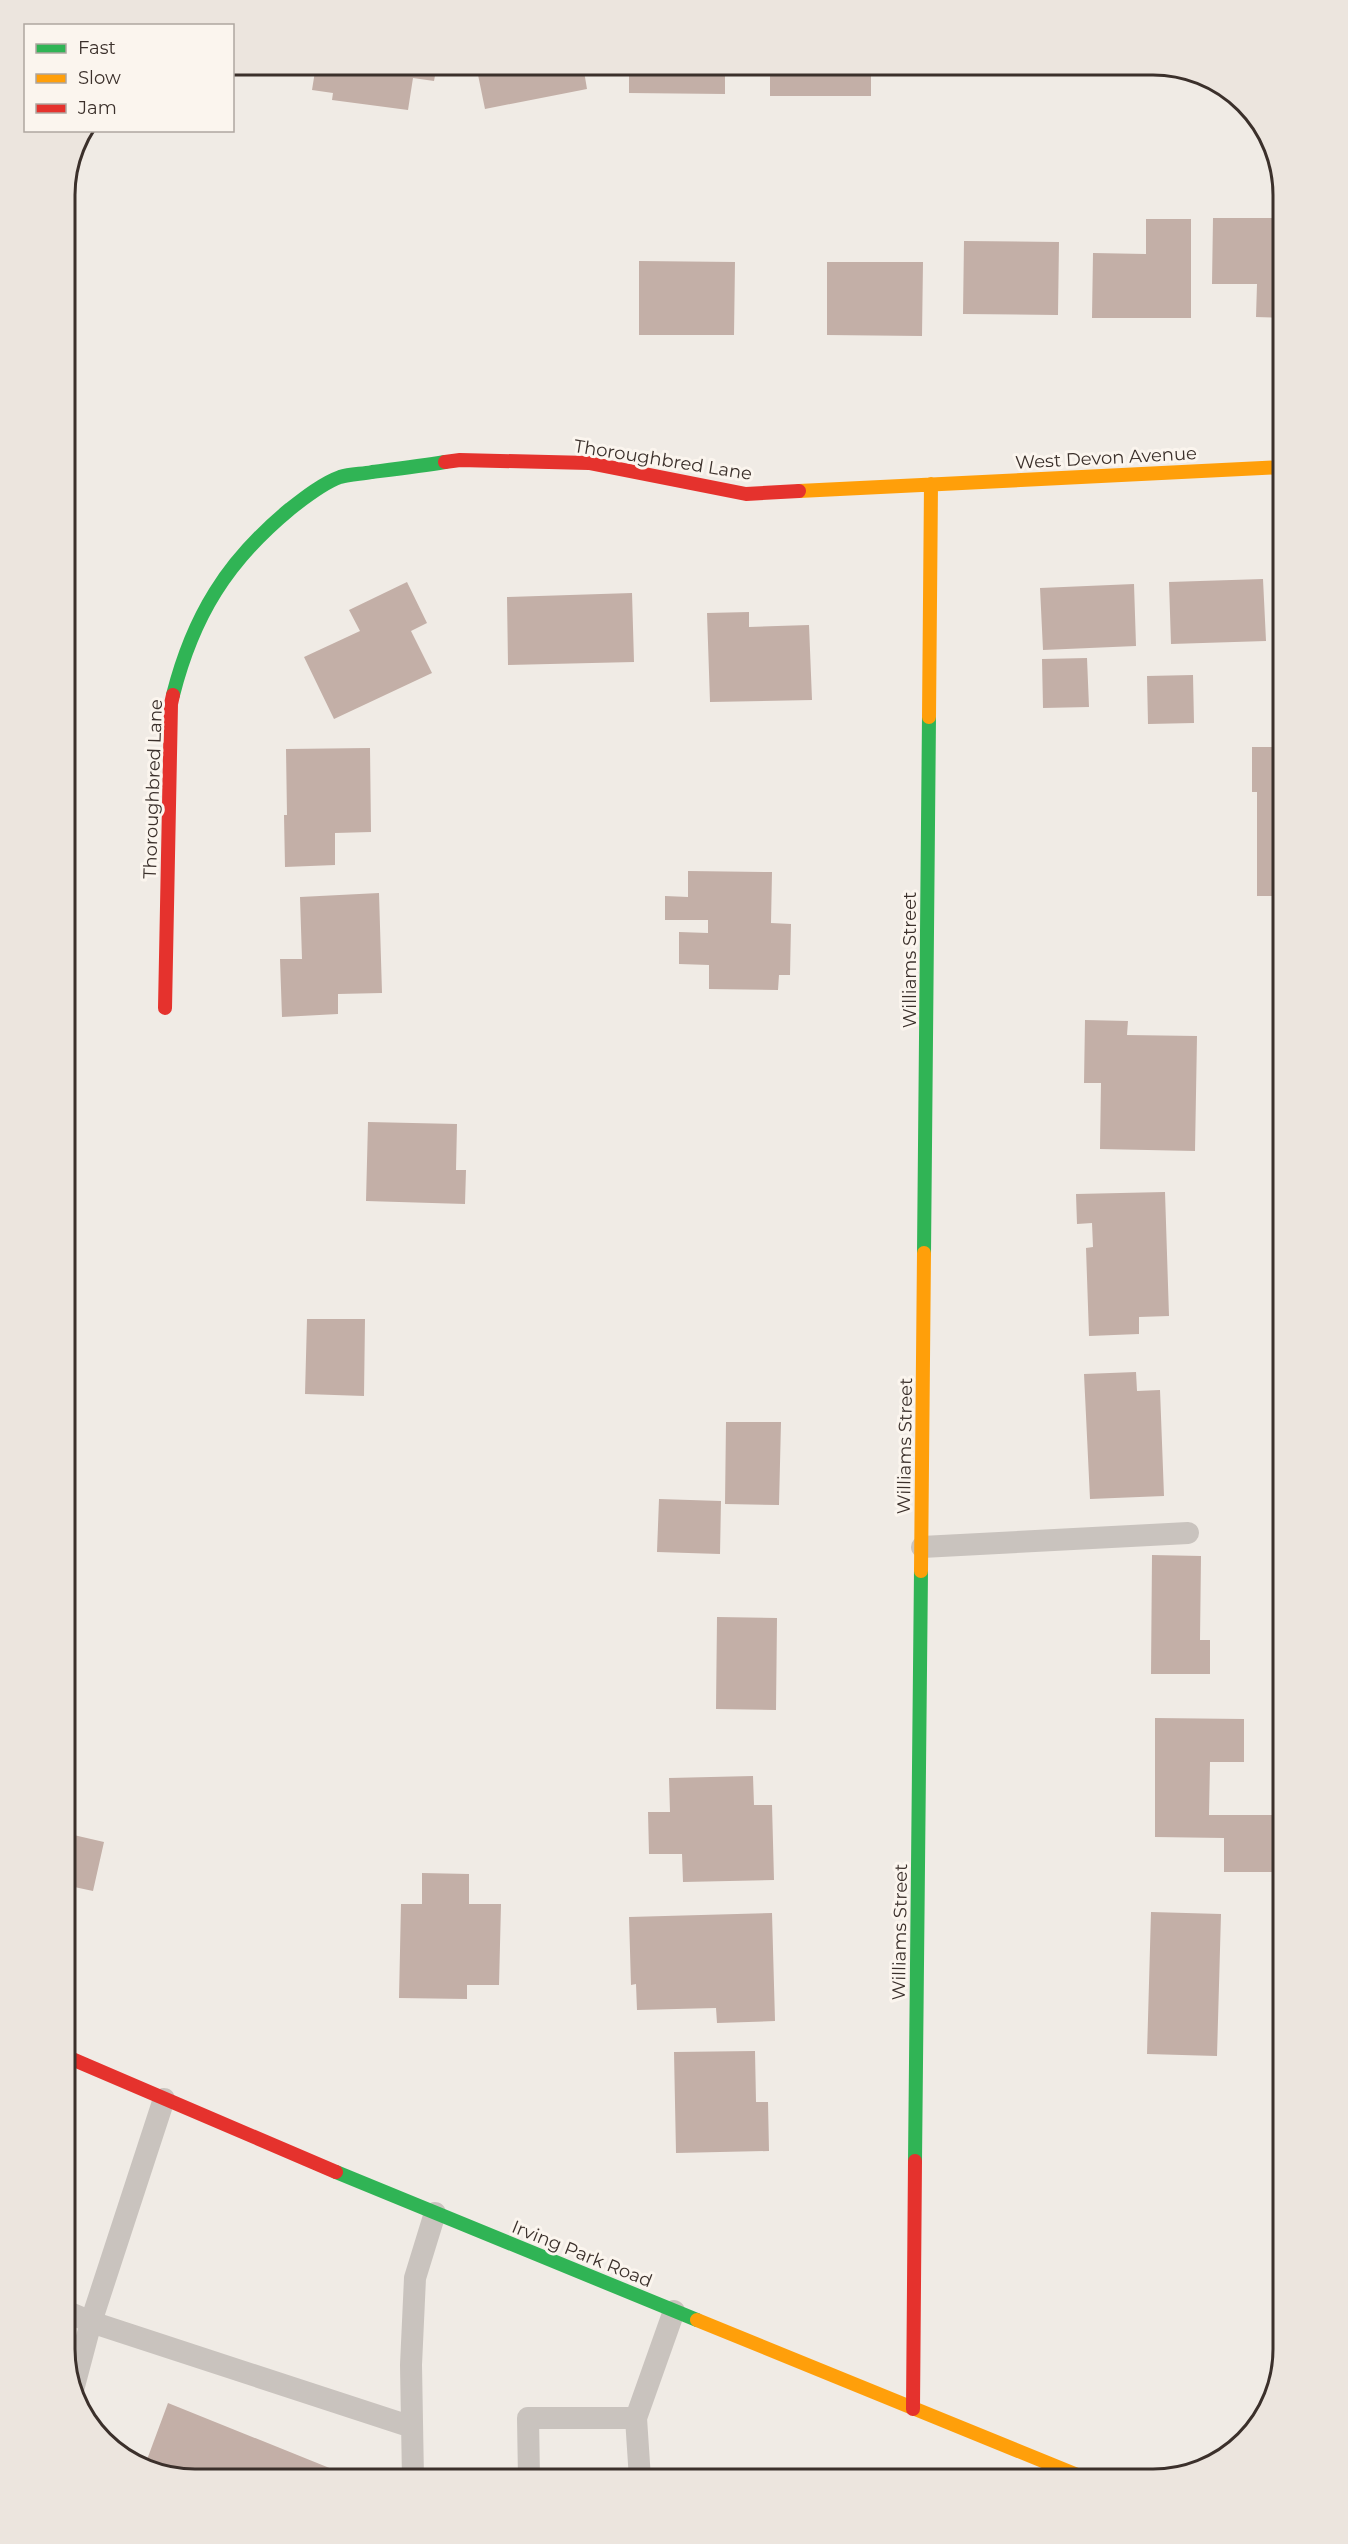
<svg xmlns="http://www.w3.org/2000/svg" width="1348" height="2544" font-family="Montserrat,sans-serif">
	<rect width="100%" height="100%" fill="#f0ebe5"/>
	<path fill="#c3afa7" d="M316 65H437L434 81 413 78 408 110 332 100 333 93 312 90Z
		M476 65H583L587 89 485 109Z
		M629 65H725V94L629 93Z
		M770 65H871V96H770Z
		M1063 65H1162L1181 72V76L1063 74Z
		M1213 218H1283V318L1256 317 1257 284H1212Z
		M1146 219H1191V318H1092L1093 253 1146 254Z
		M964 241 1059 242 1058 315 963 314Z
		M639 261 735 262 734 335H639Z
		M827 262H923L922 336 827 335Z
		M65 549H68L67 574H65Z
		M1263 579 1266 641 1171 644 1169 582Z
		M407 582 427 623 411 631 432 673 334 719 304 657 360 631 349 610Z
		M1134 584 1136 646 1043 650 1040 588Z
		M632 593 634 662 508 665 507 597Z
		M749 612V627L809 625 812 700 710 702 707 613Z
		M1087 658 1089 707 1043 708 1042 659Z
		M1193 675 1194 723 1148 724 1147 676Z
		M1252 747H1283V896H1257V792H1252Z
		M370 748 371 832 335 833V865L285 867 284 815H287L286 749Z
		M688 871 772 872 771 923 791 924 790 975H779L778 990 709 989V965L679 964V932L708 933V920H665V896L688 897Z
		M379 893 382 993 338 994V1014L282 1017 280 959H302L300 897Z
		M1085 1020 1128 1021 1127 1035 1197 1036 1195 1151 1100 1149 1101 1083H1084Z
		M368 1122 457 1124 456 1170H466L465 1204 366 1201Z
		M1165 1192 1169 1316 1139 1317V1334L1089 1336 1086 1248 1093 1247 1092 1223 1077 1224 1076 1194Z
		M307 1319H365L364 1396 305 1394Z
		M1136 1372 1137 1391 1160 1390 1164 1496 1090 1499 1084 1374Z
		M726 1422H781L779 1505 725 1504Z
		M659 1499 721 1501 720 1554 657 1552Z
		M1152 1555 1201 1556 1200 1640H1210V1674H1151Z
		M717 1617 777 1618 776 1710 716 1709Z
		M1155 1718 1244 1719V1762H1210L1209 1815H1272V1872H1224V1838L1155 1837Z
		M753 1776 754 1805H772L774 1880 683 1882 682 1854H649L648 1812H670L669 1778Z
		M65 1833 104 1842 93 1891 65 1885Z
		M422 1873 469 1874V1904H501L499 1985H467V1999L399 1998 401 1904H422Z
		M1151 1912 1221 1914 1217 2056 1147 2054Z
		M772 1913 775 2021 717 2023 716 2008 637 2010 636 1984 631 1985 629 1917Z
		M755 2051 756 2102H768L769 2151 676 2153 674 2052Z
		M168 2403 332 2469V2479H187L145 2465Z"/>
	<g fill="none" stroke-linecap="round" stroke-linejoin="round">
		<path stroke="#c9c3be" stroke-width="22" d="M922 1547 1188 1533
			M65 2311 91 2322 412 2427
			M73 2390 91 2322 164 2099
			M413 2479 411 2365 415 2278 435 2213
			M529 2479 528 2418H636
			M640 2479 636 2418 674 2311"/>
		<path stroke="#30b455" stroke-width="14" d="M173 695C193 616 227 561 290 509 304 498 323 483 340 477 350 474 362 474 372 472 396 469 421 466 445 462
			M924 1253 929 717
			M915 2161 921 1571
			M336 2172 697 2320"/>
		<path stroke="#ff9f0a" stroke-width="14" d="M799 491 1283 467
			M929 717 931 484
			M921 1571 924 1253
			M697 2320 1087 2479"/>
		<path stroke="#e5322d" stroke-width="14" d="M445 462 460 460 589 463 746 494 799 491
			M165 1008 171 704 173 695
			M65 2056 336 2172
			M913 2409 915 2161"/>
	</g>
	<g text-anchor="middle" stroke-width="6" stroke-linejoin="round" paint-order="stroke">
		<g font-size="18" fill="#3b302b" stroke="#fbf5ee">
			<text transform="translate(1106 458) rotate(-3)" y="6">West Devon Avenue</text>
			<text transform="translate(663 460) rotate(9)" y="6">Thoroughbred Lane</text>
			<text transform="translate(153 789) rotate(-88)" y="6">Thoroughbred Lane</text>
			<text transform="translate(910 960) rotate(-90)" y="6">Williams Street</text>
			<text transform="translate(905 1446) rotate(-89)" y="6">Williams Street</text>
			<text transform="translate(900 1932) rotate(-89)" y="6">Williams Street</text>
			<text transform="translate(582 2254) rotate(22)" y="6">Irving Park Road</text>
		</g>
	</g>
	<path d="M0 0H1348V2544H0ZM195 75H1153A120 120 0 0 1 1273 195V2349A120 120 0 0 1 1153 2469H195A120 120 0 0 1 75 2349V195A120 120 0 0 1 195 75Z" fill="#ece5de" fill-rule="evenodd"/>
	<path fill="none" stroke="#3b302b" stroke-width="3" d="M195 75H1153A120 120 0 0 1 1273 195V2349A120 120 0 0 1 1153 2469H195A120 120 0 0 1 75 2349V195A120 120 0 0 1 195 75Z"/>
	<rect x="24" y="24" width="210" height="108" fill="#fbf5ee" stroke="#aea6a0" stroke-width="1.5"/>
	<rect x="36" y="44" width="30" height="9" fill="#30b455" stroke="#aea6a0" stroke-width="1.5"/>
	<text x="78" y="54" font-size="18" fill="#3b302b">Fast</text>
	<rect x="36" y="74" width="30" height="9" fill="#ff9f0a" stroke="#aea6a0" stroke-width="1.5"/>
	<text x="78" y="84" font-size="18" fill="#3b302b">Slow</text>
	<rect x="36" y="104" width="30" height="9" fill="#e5322d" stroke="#aea6a0" stroke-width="1.5"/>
	<text x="78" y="114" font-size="18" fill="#3b302b">Jam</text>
</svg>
